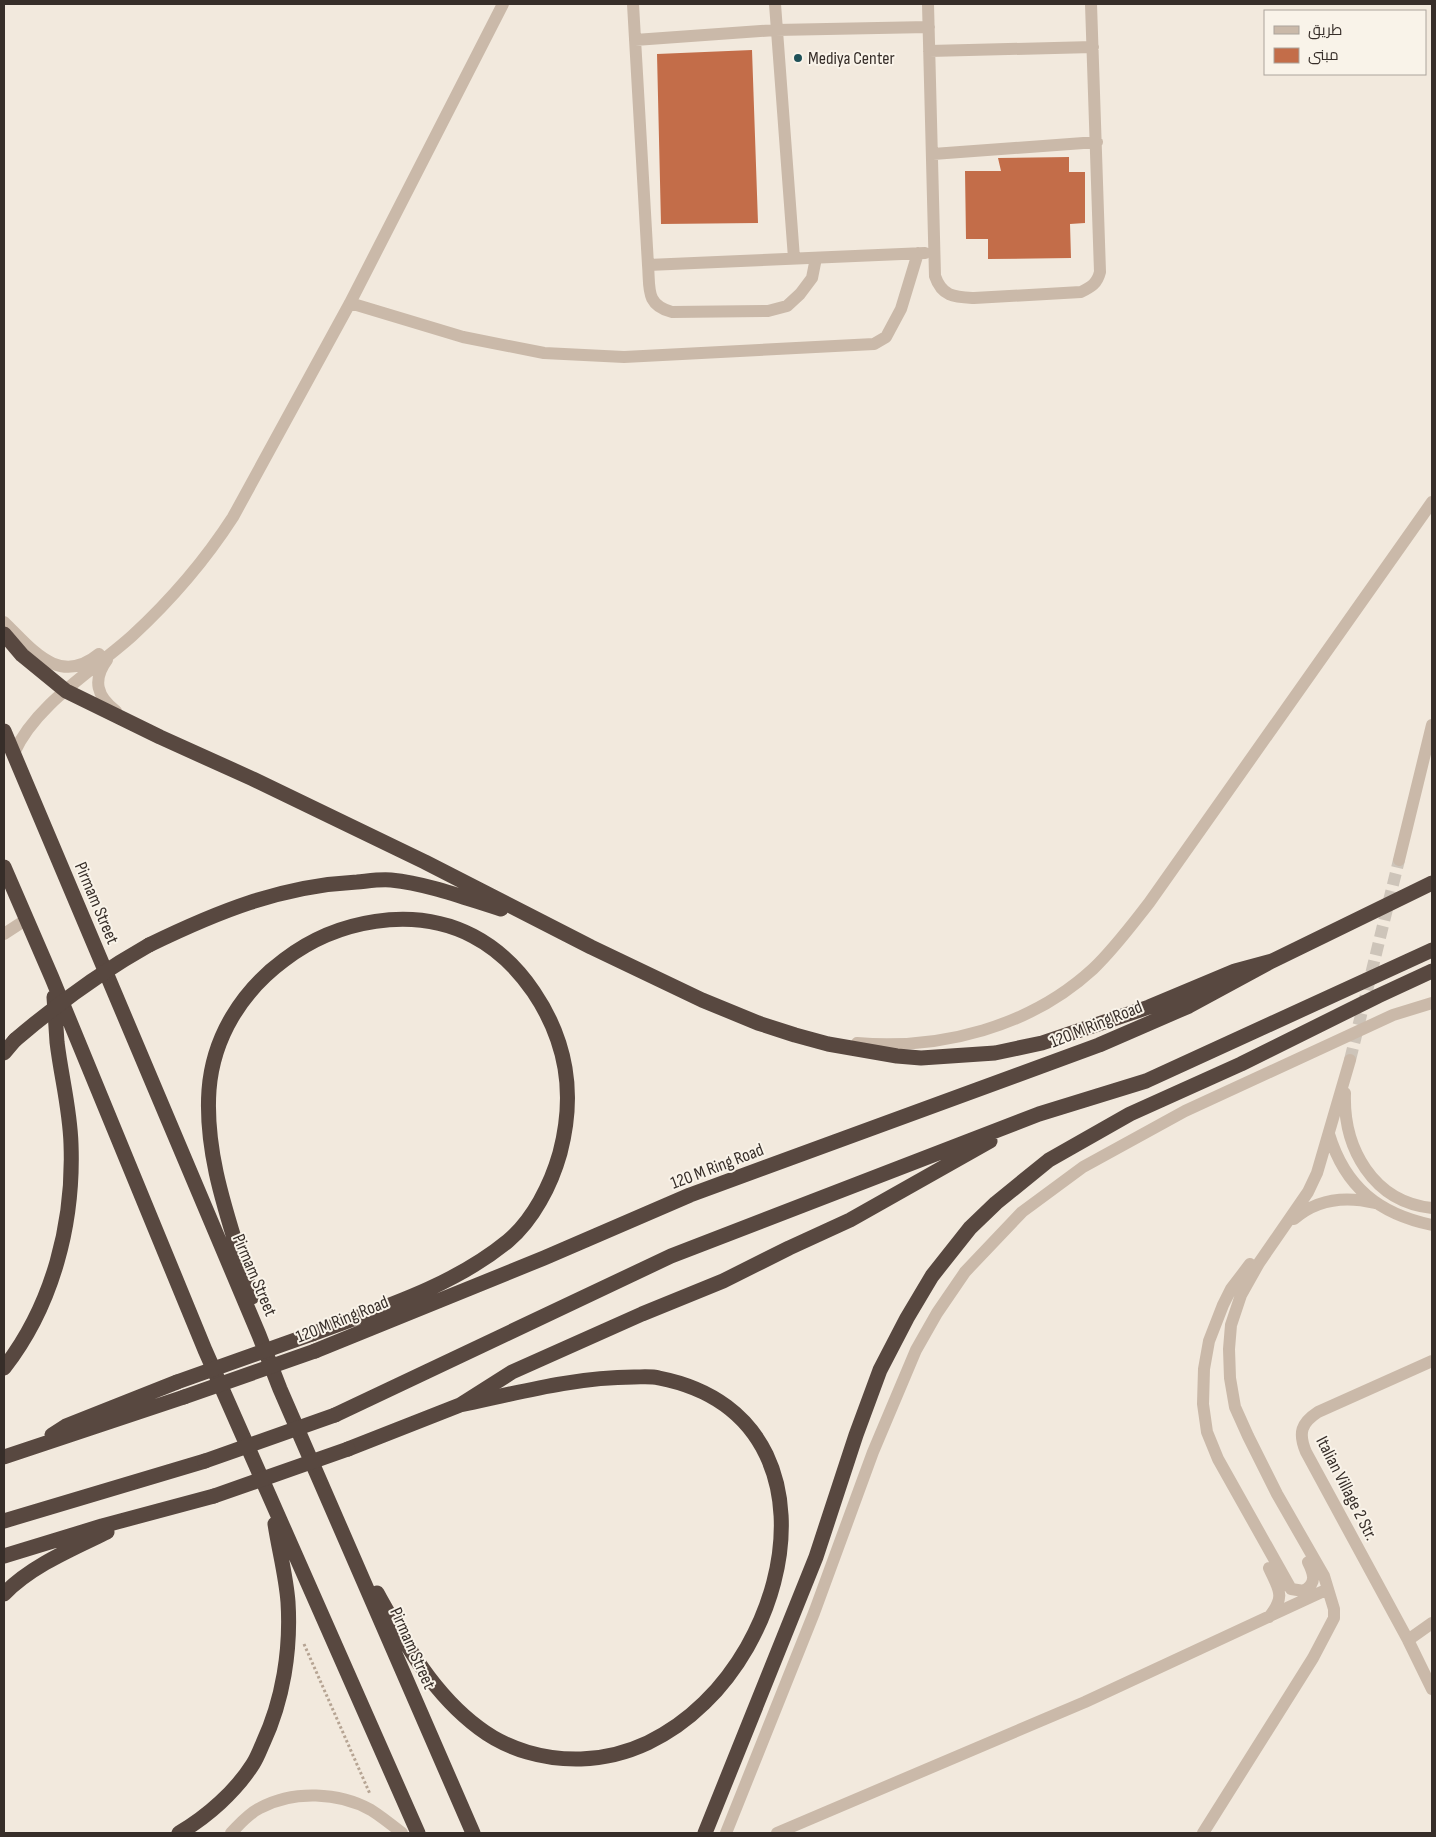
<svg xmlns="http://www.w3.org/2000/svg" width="1436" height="1837" font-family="'Sofia Sans Condensed',Cairo,sans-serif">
	<rect width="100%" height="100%" fill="#f2e9dd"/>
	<path fill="#c36d49" d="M752 50 758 223 661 224 657 54Z
		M1069 157V172H1085V223L1070 224 1071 258 988 259V239H966L965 171H1001L998 158Z"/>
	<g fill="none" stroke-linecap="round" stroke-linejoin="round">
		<path stroke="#cdc4b9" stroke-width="12" stroke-dasharray="12 6" stroke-linecap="butt" d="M1350 1060 1399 860"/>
		<path stroke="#b6a493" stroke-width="3" stroke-dasharray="2.5 2.5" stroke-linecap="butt" d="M304 1644 370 1794"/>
		<path stroke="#cab9a9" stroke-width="12" d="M633 4 648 265 925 253
			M775 4 794 258
			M928 4 935 276C942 297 955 297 974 298L1081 292C1091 287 1097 284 1100 272L1091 4
			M635 40 776 30 929 27
			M929 51 1093 47
			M933 154 1097 142
			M648 265C650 288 645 305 672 312L768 311 787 306 800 294 812 278 816 258
			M350 303 463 337 544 353 624 357 874 344 886 337 901 309 918 253
			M4 622C32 649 59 687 99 654
			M107 660C92 680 97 697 116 711
			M14 753C36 704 93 671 132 636 171 600 204 562 233 517L350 303 503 4
			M1399 860 1432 725
			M4 934 27 919
			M857 1043C941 1050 1030 1027 1093 969 1114 949 1131 926 1149 903L1432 502
			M1345 1093C1343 1148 1373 1202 1432 1208
			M1329 1134C1345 1187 1379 1214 1432 1225
			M1294 1219C1317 1199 1346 1196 1375 1203
			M1250 1264 1231 1289 1223 1305 1209 1341 1204 1369 1203 1404 1207 1432 1218 1459 1291 1589 1304 1591C1317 1583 1314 1574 1308 1562
			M1432 1361 1318 1412C1301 1423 1298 1433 1306 1452L1408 1640 1432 1689
			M1269 1568C1279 1590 1286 1596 1269 1617
			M1408 1640 1432 1623
			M231 1833C240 1824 248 1814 260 1808 293 1790 339 1792 371 1810 382 1817 392 1825 402 1833
			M726 1833 814 1613 873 1452 916 1350 937 1313 965 1272 1022 1212 1083 1167 1185 1111 1393 1015 1432 1003
			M777 1833 1085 1702 1328 1589
			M1203 1833 1313 1658 1334 1618V1609L1324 1576 1277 1494 1248 1436 1235 1407 1230 1378 1229 1349 1231 1325 1241 1295 1259 1263 1308 1192 1317 1173 1350 1060"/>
		<path stroke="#584840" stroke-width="15" d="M4 634 22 655 66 691 160 737 253 779 425 862 591 947 702 1000 758 1023 795 1035 828 1044 897 1056 921 1058 995 1053 1042 1043 1149 1007 1235 971 1272 961
			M4 731 259 1335 280 1389 473 1833
			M4 867 52 978 205 1350 418 1833
			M149 945C217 912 280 886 357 882 368 881 380 879 391 880 429 884 465 898 501 909
			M4 1053 15 1040
			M252 1297C233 1230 204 1161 209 1090 213 1037 242 991 284 960 336 920 413 905 473 936 521 961 556 1016 565 1068 570 1097 567 1126 560 1153 551 1185 533 1220 508 1241 452 1287 379 1309 312 1334
			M315 1351 544 1258 690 1195 1099 1045 1189 1006 1272 961 1432 883
			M4 1368C53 1305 74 1223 71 1144 70 1109 61 1076 57 1042 56 1027 55 1012 54 997
			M335 1415 671 1256 1039 1114 1146 1081 1432 950
			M52 1435 66 1426 177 1382
			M348 1449 460 1405 512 1372 642 1314 723 1281 789 1248 850 1220 990 1141
			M4 1457 184 1397
			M4 1521 205 1461
			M4 1556 102 1526 214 1496
			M377 1593C405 1643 432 1693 479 1728 508 1750 545 1760 581 1759 771 1753 879 1421 659 1378 651 1376 642 1377 634 1377 575 1377 517 1393 460 1405
			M4 1594C31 1566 72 1549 107 1532
			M179 1833C207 1817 236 1791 253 1764 257 1758 260 1750 263 1743 283 1700 291 1650 288 1602 286 1576 279 1550 275 1524
			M705 1833 816 1557 856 1435 880 1370 907 1318 932 1276 970 1228 996 1203 1049 1160 1130 1114 1241 1064 1378 996 1432 971"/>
		<path stroke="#584840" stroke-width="15" d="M15 1040C56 1005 101 972 149 945
			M177 1382 312 1334
			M184 1397 315 1351
			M205 1461 335 1415
			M214 1496 348 1449"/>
	</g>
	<circle fill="#1f5158" stroke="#f9f3e9" stroke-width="2" cx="798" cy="58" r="5"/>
	<g text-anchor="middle" stroke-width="4" stroke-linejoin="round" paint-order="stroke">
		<g font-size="18" fill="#372e29" stroke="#f9f3e9" text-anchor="start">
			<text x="808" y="64">Mediya Center</text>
		</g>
		<g font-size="18" fill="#372e29" stroke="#f9f3e9">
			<text transform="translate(97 903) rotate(67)" y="6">Pirmam Street</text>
			<text transform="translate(1096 1024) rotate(-22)" y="6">120 M Ring Road</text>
			<text transform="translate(717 1166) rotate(-21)" y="6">120 M Ring Road</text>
			<text transform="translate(255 1275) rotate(67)" y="6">Pirmam Street</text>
			<text transform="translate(342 1319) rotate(-22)" y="6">120 M Ring Road</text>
			<text transform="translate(1347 1488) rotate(63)" y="6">Italian Village 2 Str.</text>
			<text transform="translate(413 1648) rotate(66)" y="6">Pirmam Street</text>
		</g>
	</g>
	<rect width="1436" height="1837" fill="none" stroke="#372e29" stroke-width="10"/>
	<rect x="1264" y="10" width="162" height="65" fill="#f9f3e9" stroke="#aba49c"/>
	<rect x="1274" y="26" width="25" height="8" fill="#cab9a9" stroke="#aba49c"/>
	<text x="1308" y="35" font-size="15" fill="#372e29">طريق</text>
	<rect x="1274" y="48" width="25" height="15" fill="#c36d49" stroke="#aba49c"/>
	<text x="1308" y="60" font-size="15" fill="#372e29">مبنى</text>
</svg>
